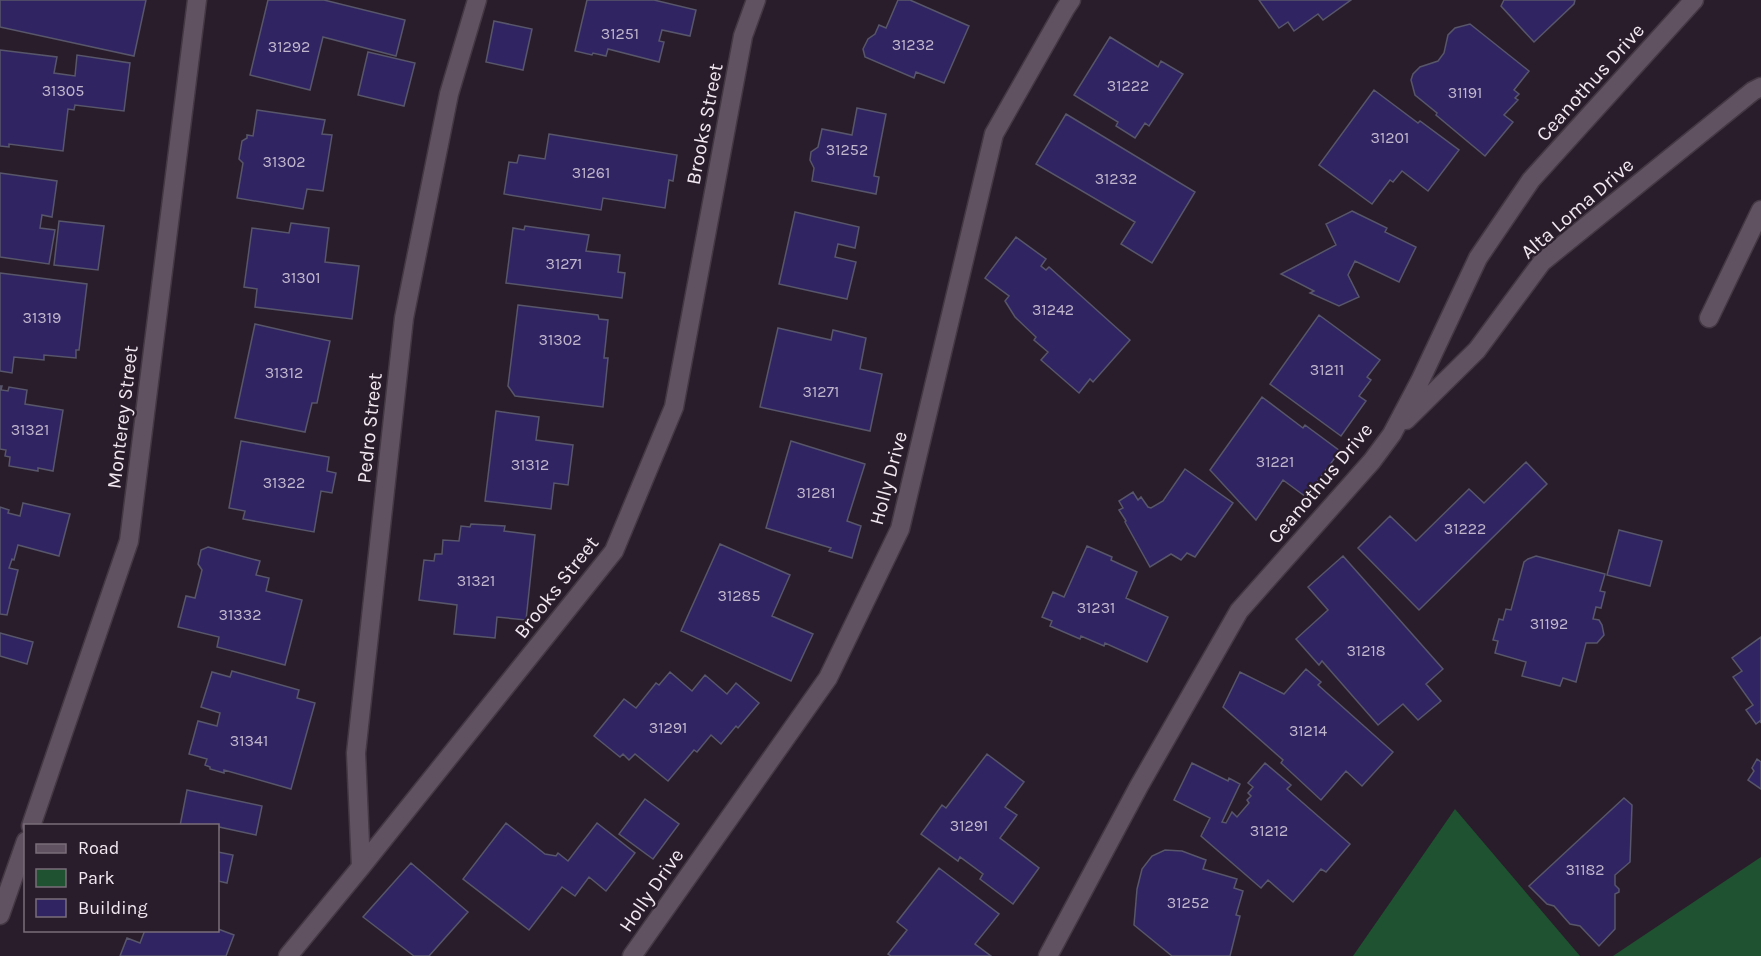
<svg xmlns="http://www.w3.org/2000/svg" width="1761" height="956" font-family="Karla,sans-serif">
	<rect width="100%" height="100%" fill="#2a1d2b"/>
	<path fill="#1e5230" d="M1455 809 1580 956H1353Z
		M1761 857V956H1613Z"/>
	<path fill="#302462" stroke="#57566a" stroke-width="1.5" d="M0 0H146L134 56 0 27Z
		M268 0H324L405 20 396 56 323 37 310 90 250 75Z
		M587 0H654L696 10 690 36 662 30 659 41 664 42 659 62 608 49 606 56 593 53 592 55 575 51Z
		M898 0H910L969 26 944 83 916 72 914 78 865 57 863 49 868 39 875 34 879 25 886 28Z
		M1259 0H1351L1323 20 1318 14 1294 31 1288 22 1279 28Z
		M1504 0H1575L1574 4 1534 42 1501 6Z
		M494 21 532 29 523 70 486 62Z
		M1470 24 1529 71 1514 90 1519 94 1515 98 1518 100 1504 115 1513 122 1485 156 1436 115 1437 113 1415 95 1411 80 1413 74 1420 67 1438 61 1444 53 1448 35 1455 28Z
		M1110 37 1158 67 1161 61 1183 74 1149 126 1145 123 1135 138 1116 126 1118 122 1074 95Z
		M0 50 57 57 54 73 75 76 77 55 130 63 124 111 75 105 74 110 68 109 63 151 9 144V147L0 146Z
		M368 52 415 63 404 106 358 95Z
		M1374 90 1418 123 1420 121 1459 150 1428 191 1402 171 1393 182 1390 180 1372 204 1319 165Z
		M857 108 886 114 874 176 879 177 876 194 812 181 814 168 810 160 811 152 818 147 822 129 852 135Z
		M257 110 325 120 322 134 332 135 323 191 307 189 303 209 237 198 243 163 239 159 242 141 247 138V135L253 136Z
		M1066 114 1195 192 1152 263 1121 244 1135 222 1036 164Z
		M549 134 677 155 673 181 669 180 665 208 603 198 601 210 504 194 509 162 517 163 519 155 545 159Z
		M0 173 57 181 52 217 42 215 40 228 55 230 49 264 0 257Z
		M1352 211 1387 228 1385 232 1416 247 1399 282 1355 261 1348 275 1359 297 1339 306 1310 293 1314 291 1281 274 1336 245 1326 224Z
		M795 212 859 227 855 248 838 244 835 257 856 262 847 299 779 284Z
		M59 221 104 226 98 270 54 265Z
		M291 223 329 228 325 262 359 266 352 319 255 307 257 289 244 287 252 228 289 233Z
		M525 226 589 235 586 251 620 255 618 272 625 273 622 298 506 283 513 228 524 230Z
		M1016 237 1046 259 1041 266 1046 270 1049 267 1130 340 1093 382 1090 379 1079 393 1041 360 1048 352 1034 340 1036 337 1015 317 1005 301 1009 296 985 278Z
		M0 273 87 284 79 350H76V358L44 355V360L14 357 12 373 0 371Z
		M518 305 598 315 599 319 608 320 604 358H608L603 407 515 396 508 386Z
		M1319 315 1380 360 1367 377 1371 380 1359 396 1366 401 1341 436 1270 384Z
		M255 324 330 341 317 403H312L305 432 235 418Z
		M778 328 831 340 833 330 866 338 860 369 882 374 870 431 760 407Z
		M0 386H2L1 390 8 391 9 387 27 390 25 404 63 410 53 471 38 468V471L9 466 10 457 5 456 6 450 0 449Z
		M1262 397 1303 428 1305 425 1340 451 1306 497 1283 480 1256 520 1210 470Z
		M496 411 539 417 536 440 573 445 568 485 554 483 551 509 485 501Z
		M241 441 329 457 327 471 336 473 332 493 321 491 314 532 243 519 245 511 229 508Z
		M791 441 865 464 847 521 861 526 852 558 829 551 831 548 766 528Z
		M1526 462 1547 484 1419 610 1358 548 1390 516 1416 541 1469 489 1484 503Z
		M1185 469 1233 503 1195 557 1187 553 1181 560 1171 554 1150 567 1125 522 1126 521 1119 510 1123 508 1119 501 1133 492 1138 500 1141 497 1148 507 1151 508 1163 501Z
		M23 503 70 514 59 556 18 545 14 560 12 559 9 568 18 570 7 615 0 614V507L9 510 8 513 20 516Z
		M471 524 505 526 504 531 535 535 526 620 497 617 495 638 454 634 457 605 419 600 424 560 434 561 435 554H442L443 540 459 541 461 526 470 527Z
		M1619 530 1662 541 1650 586 1607 575Z
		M720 544 790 575 772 616 813 634 791 681 681 631Z
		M1087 546 1112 557 1111 560 1137 572 1126 598 1168 617 1147 662 1105 643 1104 646 1081 636 1080 639 1050 626 1052 621 1042 617 1053 592 1064 597Z
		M208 547 260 561 256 575 269 578 266 591 302 600 285 665 217 647 219 637 178 627 186 596 195 598 202 570 198 564 201 550Z
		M1343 556 1443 669 1426 684 1441 701 1418 720 1403 704 1378 725 1322 661 1319 665 1296 639 1328 610 1308 587Z
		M1536 556 1605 574 1600 591 1605 592 1601 608 1596 607 1593 619 1599 620 1602 625 1604 635 1597 643H1586L1576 682 1563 678 1560 686 1522 676 1526 662 1495 653 1498 641 1493 640 1499 619 1503 620 1506 609 1511 610 1524 562 1528 559Z
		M0 633 33 642 27 664 0 656Z
		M1761 637V723L1760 721 1756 724 1746 710 1753 705 1733 677 1742 671 1732 658Z
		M1306 669 1321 682 1318 685 1393 752 1362 786 1346 771 1321 800 1281 763 1283 760 1223 707 1240 672 1284 694Z
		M232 671 299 690 297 698 315 703 291 789 224 770V773L210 769V767L205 765 207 759 189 754 198 721 217 726 220 713 201 707 212 672 230 677Z
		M670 672 692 691 705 675 727 694 736 683 759 703 738 728 736 726 721 744 711 735 697 752 694 750 668 781 635 754 629 760 623 754 620 757 594 736 624 699 636 708 656 683 659 685Z
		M987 754 1024 782 1005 807 1017 815 1000 838 1039 868 1013 904 980 879 983 874 960 857 958 861 921 834 942 805 946 808Z
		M1757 759 1761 762V789L1748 780 1754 771 1752 768Z
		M1192 763 1228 781 1229 778 1240 784 1222 822 1226 823 1232 812 1237 817 1249 803 1247 800 1251 796 1248 793 1253 787 1248 783 1265 763 1291 785 1287 789 1350 844 1326 872 1321 869 1293 902 1268 880 1261 888 1201 836 1210 818 1174 800Z
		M187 790 262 806 256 835 219 827 218 834V826H180Z
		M1624 798 1632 805 1630 862 1615 875V885L1619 889V892L1615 894V929L1599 946 1580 926 1570 924 1554 906 1547 904 1529 886Z
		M645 799 679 824 653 859 619 834Z
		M506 823 545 854 556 856 558 853 568 861 597 823 635 853 606 891 589 877 575 896 562 887 529 930 463 879Z
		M1165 850 1182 851 1206 860 1203 869 1237 879 1234 888 1243 891 1236 915 1240 916 1230 956H1172L1134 925 1137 889 1142 869 1152 856Z
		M218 852 233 855 227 883 218 881Z
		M411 863 468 912 429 956H414L363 917Z
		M939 868 999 914 975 944 991 956H891L888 954 907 930 897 922Z
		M218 929 234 935 226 956H120L127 938 140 943 145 930H218Z"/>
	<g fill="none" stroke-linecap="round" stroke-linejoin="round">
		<defs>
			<path id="minor" d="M1709 318 1761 210
				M1406 420 1477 350 1542 262 1753 91 1761 87
				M31 826 129 541 197 0
				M361 867 356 753 404 318 449 94 477 0
				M0 915 26 841
				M288 956 361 867 614 551 674 407 743 36 756 0
				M632 956 828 678 900 529 994 134 1065 9 1071 0
				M1048 956 1139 786 1239 611 1372 461 1392 434 1420 381 1478 258 1531 180 1694 0"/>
		</defs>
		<use href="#minor" stroke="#443844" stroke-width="21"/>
		<use href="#minor" stroke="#615262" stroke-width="18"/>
	</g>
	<g text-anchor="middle" stroke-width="5" stroke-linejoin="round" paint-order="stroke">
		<g font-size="16" fill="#c1b7cd">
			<text x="620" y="39">31251</text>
			<text x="913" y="50">31232</text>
			<text x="289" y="52">31292</text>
			<text x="1128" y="91">31222</text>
			<text x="63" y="96">31305</text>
			<text x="1465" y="98">31191</text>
			<text x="1390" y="143">31201</text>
			<text x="847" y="155">31252</text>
			<text x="284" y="167">31302</text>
			<text x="591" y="178">31261</text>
			<text x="1116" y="184">31232</text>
			<text x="564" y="269">31271</text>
			<text x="301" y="283">31301</text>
			<text x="1053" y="315">31242</text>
			<text x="42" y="323">31319</text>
			<text x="560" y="345">31302</text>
			<text x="1327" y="375">31211</text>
			<text x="284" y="378">31312</text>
			<text x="821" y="397">31271</text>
			<text x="30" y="435">31321</text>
			<text x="1275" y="467">31221</text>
			<text x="530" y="470">31312</text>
			<text x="284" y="488">31322</text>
			<text x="816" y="498">31281</text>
			<text x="1465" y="534">31222</text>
			<text x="476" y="586">31321</text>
			<text x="739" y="601">31285</text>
			<text x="1096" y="613">31231</text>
			<text x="240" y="620">31332</text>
			<text x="1549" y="629">31192</text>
			<text x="1366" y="656">31218</text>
			<text x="668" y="733">31291</text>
			<text x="1308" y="736">31214</text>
			<text x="249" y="746">31341</text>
			<text x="969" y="831">31291</text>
			<text x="1269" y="836">31212</text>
			<text x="1585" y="875">31182</text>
			<text x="1188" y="908">31252</text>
		</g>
		<g font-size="20" fill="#f1e8f1" stroke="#2a1d2b">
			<text transform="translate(1590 82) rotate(-48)" y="7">Ceanothus Drive</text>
			<text transform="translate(704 124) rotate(-79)" y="7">Brooks Street</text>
			<text transform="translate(1577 208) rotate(-41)" y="7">Alta Loma Drive</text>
			<text transform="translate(122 417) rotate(-83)" y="7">Monterey Street</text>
			<text transform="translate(369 428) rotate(-84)" y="7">Pedro Street</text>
			<text transform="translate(888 478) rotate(-75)" y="7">Holly Drive</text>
			<text transform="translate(1320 483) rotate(-50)" y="7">Ceanothus Drive</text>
			<text transform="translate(556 587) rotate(-52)" y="7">Brooks Street</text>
			<text transform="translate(651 890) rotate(-55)" y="7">Holly Drive</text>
		</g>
	</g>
	<rect x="24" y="824" width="195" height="108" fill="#2a1d2b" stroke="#7a6e7a" stroke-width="1.5"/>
	<rect x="36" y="844" width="30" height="9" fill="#615262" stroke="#7a6e7a" stroke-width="1.5"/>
	<text x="78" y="854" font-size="18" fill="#f1e8f1">Road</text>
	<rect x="36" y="869" width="30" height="18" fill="#1e5230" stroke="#7a6e7a" stroke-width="1.5"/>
	<text x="78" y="884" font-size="18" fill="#f1e8f1">Park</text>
	<rect x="36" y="899" width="30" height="18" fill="#302462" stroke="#7a6e7a" stroke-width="1.5"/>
	<text x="78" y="914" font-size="18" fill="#f1e8f1">Building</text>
</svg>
